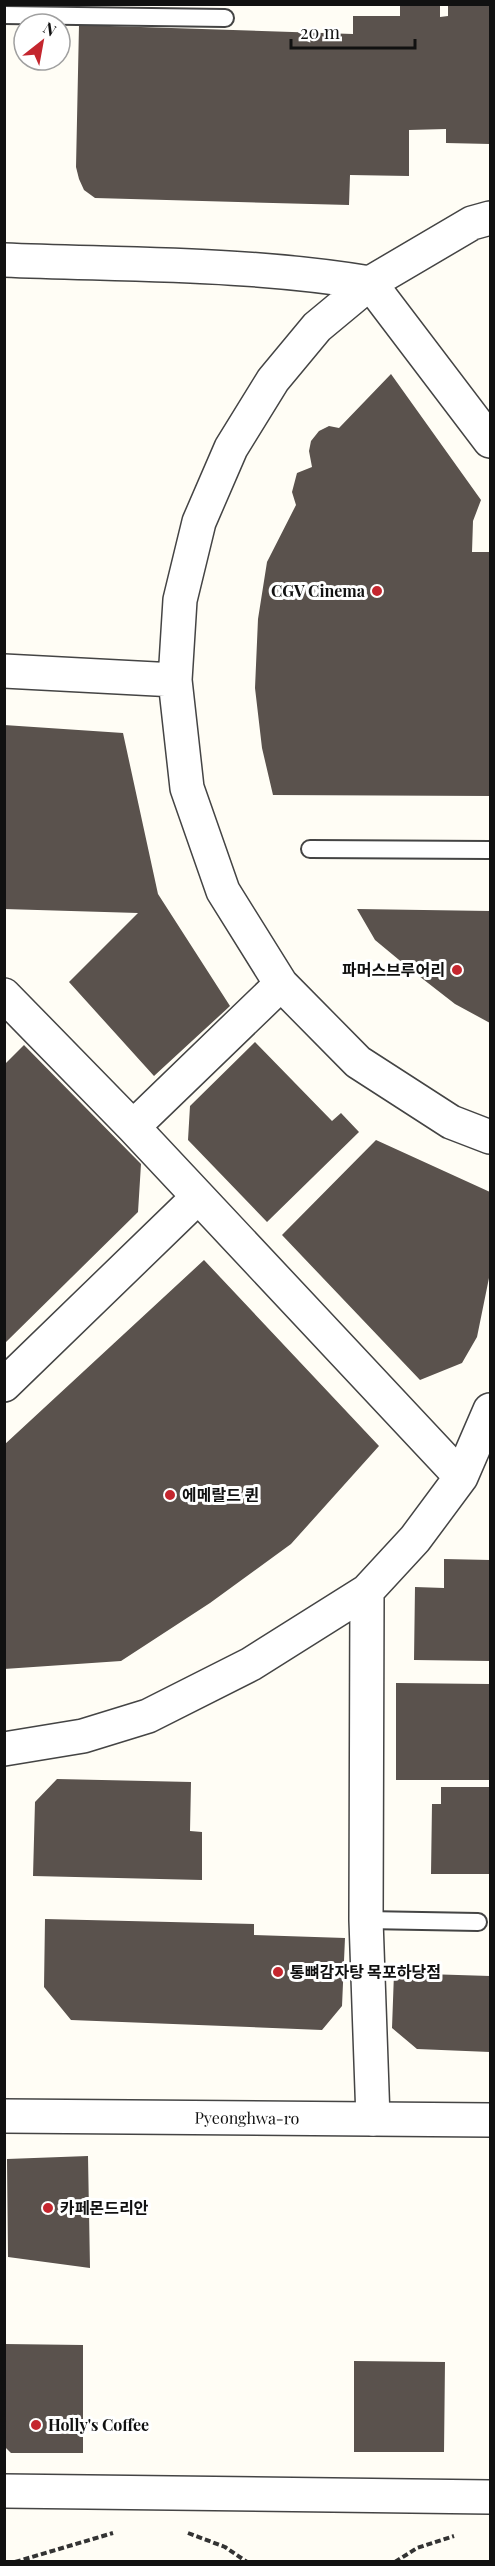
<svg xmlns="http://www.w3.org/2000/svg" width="495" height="2566" font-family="'Playfair Display','Noto Sans KR',serif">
	<rect width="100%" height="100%" fill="#fffdf5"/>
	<path fill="#5a524d" d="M448 4H490V144L446 143V129L409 130V176L350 175 349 205 95 198 84 190 79 179 76 167 79 25 353 34V16H400V6L440 5V17L448 16Z
		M391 374 481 500 473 521 472 552H490V796L273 795 262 748 255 688 258 619 267 562 296 505 292 492 297 473 312 467 309 451 311 441 319 431 329 426 339 428Z
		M4 725 123 733 158 894 230 1006 154 1076 69 982 138 913 4 909Z
		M357 909 490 911V1023L455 1004 410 969 375 940Z
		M255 1042 332 1121 341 1113 359 1132 267 1222 188 1140 190 1106Z
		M24 1045 141 1164 138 1212 4 1344V1065Z
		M376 1140 490 1192V1273L477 1337 462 1363 420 1380 282 1235Z
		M204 1260 379 1446 291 1544 210 1603 121 1661 4 1669V1445Z
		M444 1559 490 1560V1661L414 1660 415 1587 444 1588Z
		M396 1683 490 1684V1780H396Z
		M57 1779 191 1782 190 1831 202 1832V1880L33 1876 35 1802Z
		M441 1787H490V1874H431L432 1804H441Z
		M45 1919 254 1924V1935L345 1938 342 2006 322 2030 71 2020 44 1987Z
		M394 1973 490 1976V2052L417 2049 392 2028Z
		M88 2156 90 2268 8 2257 7 2159Z
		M5 2344 83 2345V2453H11L4 2446Z
		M354 2361 445 2362 444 2452H354Z"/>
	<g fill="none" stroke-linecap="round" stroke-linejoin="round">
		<defs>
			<path id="service" d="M4 15 225 18
				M310 849 490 850
				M366 1920 478 1922"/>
			<path id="minor" d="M490 218 472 223 370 283 317 327 273 380 231 448 199 522 180 600 175 680 187 788 223 891 281 984 358 1062 451 1122 490 1137
				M4 260C126 265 250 263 370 283L490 441
				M4 671 175 680
				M4 995 133 1127 461 1477
				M133 1127 281 984
				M4 1385 198 1197
				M367 1591 366 1920 373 2119
				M4 1749 83 1736 148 1716 251 1664 367 1591 415 1539 461 1477 490 1410
				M4 2491 490 2497"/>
			<g id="tertiary">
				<path id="s1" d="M4 2116 490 2120"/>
			</g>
		</defs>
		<use href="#service" stroke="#444" stroke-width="20"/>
		<use href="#minor" stroke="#444" stroke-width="36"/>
		<use href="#tertiary" stroke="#444" stroke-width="36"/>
		<path stroke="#333" stroke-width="4" stroke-dasharray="6 3" stroke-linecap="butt" d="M188 2533 225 2547 247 2562
			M15 2562 113 2533
			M395 2562 417 2548 454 2536"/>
		<use href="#service" stroke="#fff" stroke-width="16"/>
		<use href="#minor" stroke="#fff" stroke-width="33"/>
		<use href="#tertiary" stroke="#fff" stroke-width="33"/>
	</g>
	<g fill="#c4262e" stroke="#fff" stroke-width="2">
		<circle cx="377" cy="591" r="6"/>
		<circle cx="457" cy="970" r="6"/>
		<circle cx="170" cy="1495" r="6"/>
		<circle cx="278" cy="1972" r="6"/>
		<circle cx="48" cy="2208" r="6"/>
		<circle cx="36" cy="2425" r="6"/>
	</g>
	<g text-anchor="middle" stroke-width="6" stroke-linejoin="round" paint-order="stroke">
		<g font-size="16" font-weight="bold" fill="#111" stroke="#fff" text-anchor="start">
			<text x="365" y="597" text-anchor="end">CGV Cinema</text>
			<text x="445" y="976" text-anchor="end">파머스브루어리</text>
			<text x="182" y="1501">에메랄드 퀸</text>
			<text x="290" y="1978">통뼈감자탕 목포하당점</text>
			<text x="60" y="2214">카페몬드리안</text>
			<text x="48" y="2431">Holly's Coffee</text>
		</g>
		<g font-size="16" fill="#111" stroke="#fff">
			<text dy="6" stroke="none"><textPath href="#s1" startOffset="243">Pyeonghwa-ro</textPath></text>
		</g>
	</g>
	<rect width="495" height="2566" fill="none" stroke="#111111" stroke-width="12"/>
	<g transform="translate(42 42) rotate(31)"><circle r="28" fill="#ffffff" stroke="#a0a0a0" stroke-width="1.5"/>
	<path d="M0-4.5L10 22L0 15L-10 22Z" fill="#c4262e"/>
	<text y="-9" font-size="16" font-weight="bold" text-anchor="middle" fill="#111111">N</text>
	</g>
	<path d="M291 39v9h124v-9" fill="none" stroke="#111111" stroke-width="3"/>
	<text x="300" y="39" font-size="18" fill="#111111" stroke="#ffffff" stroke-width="4.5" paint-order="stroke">20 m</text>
</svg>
